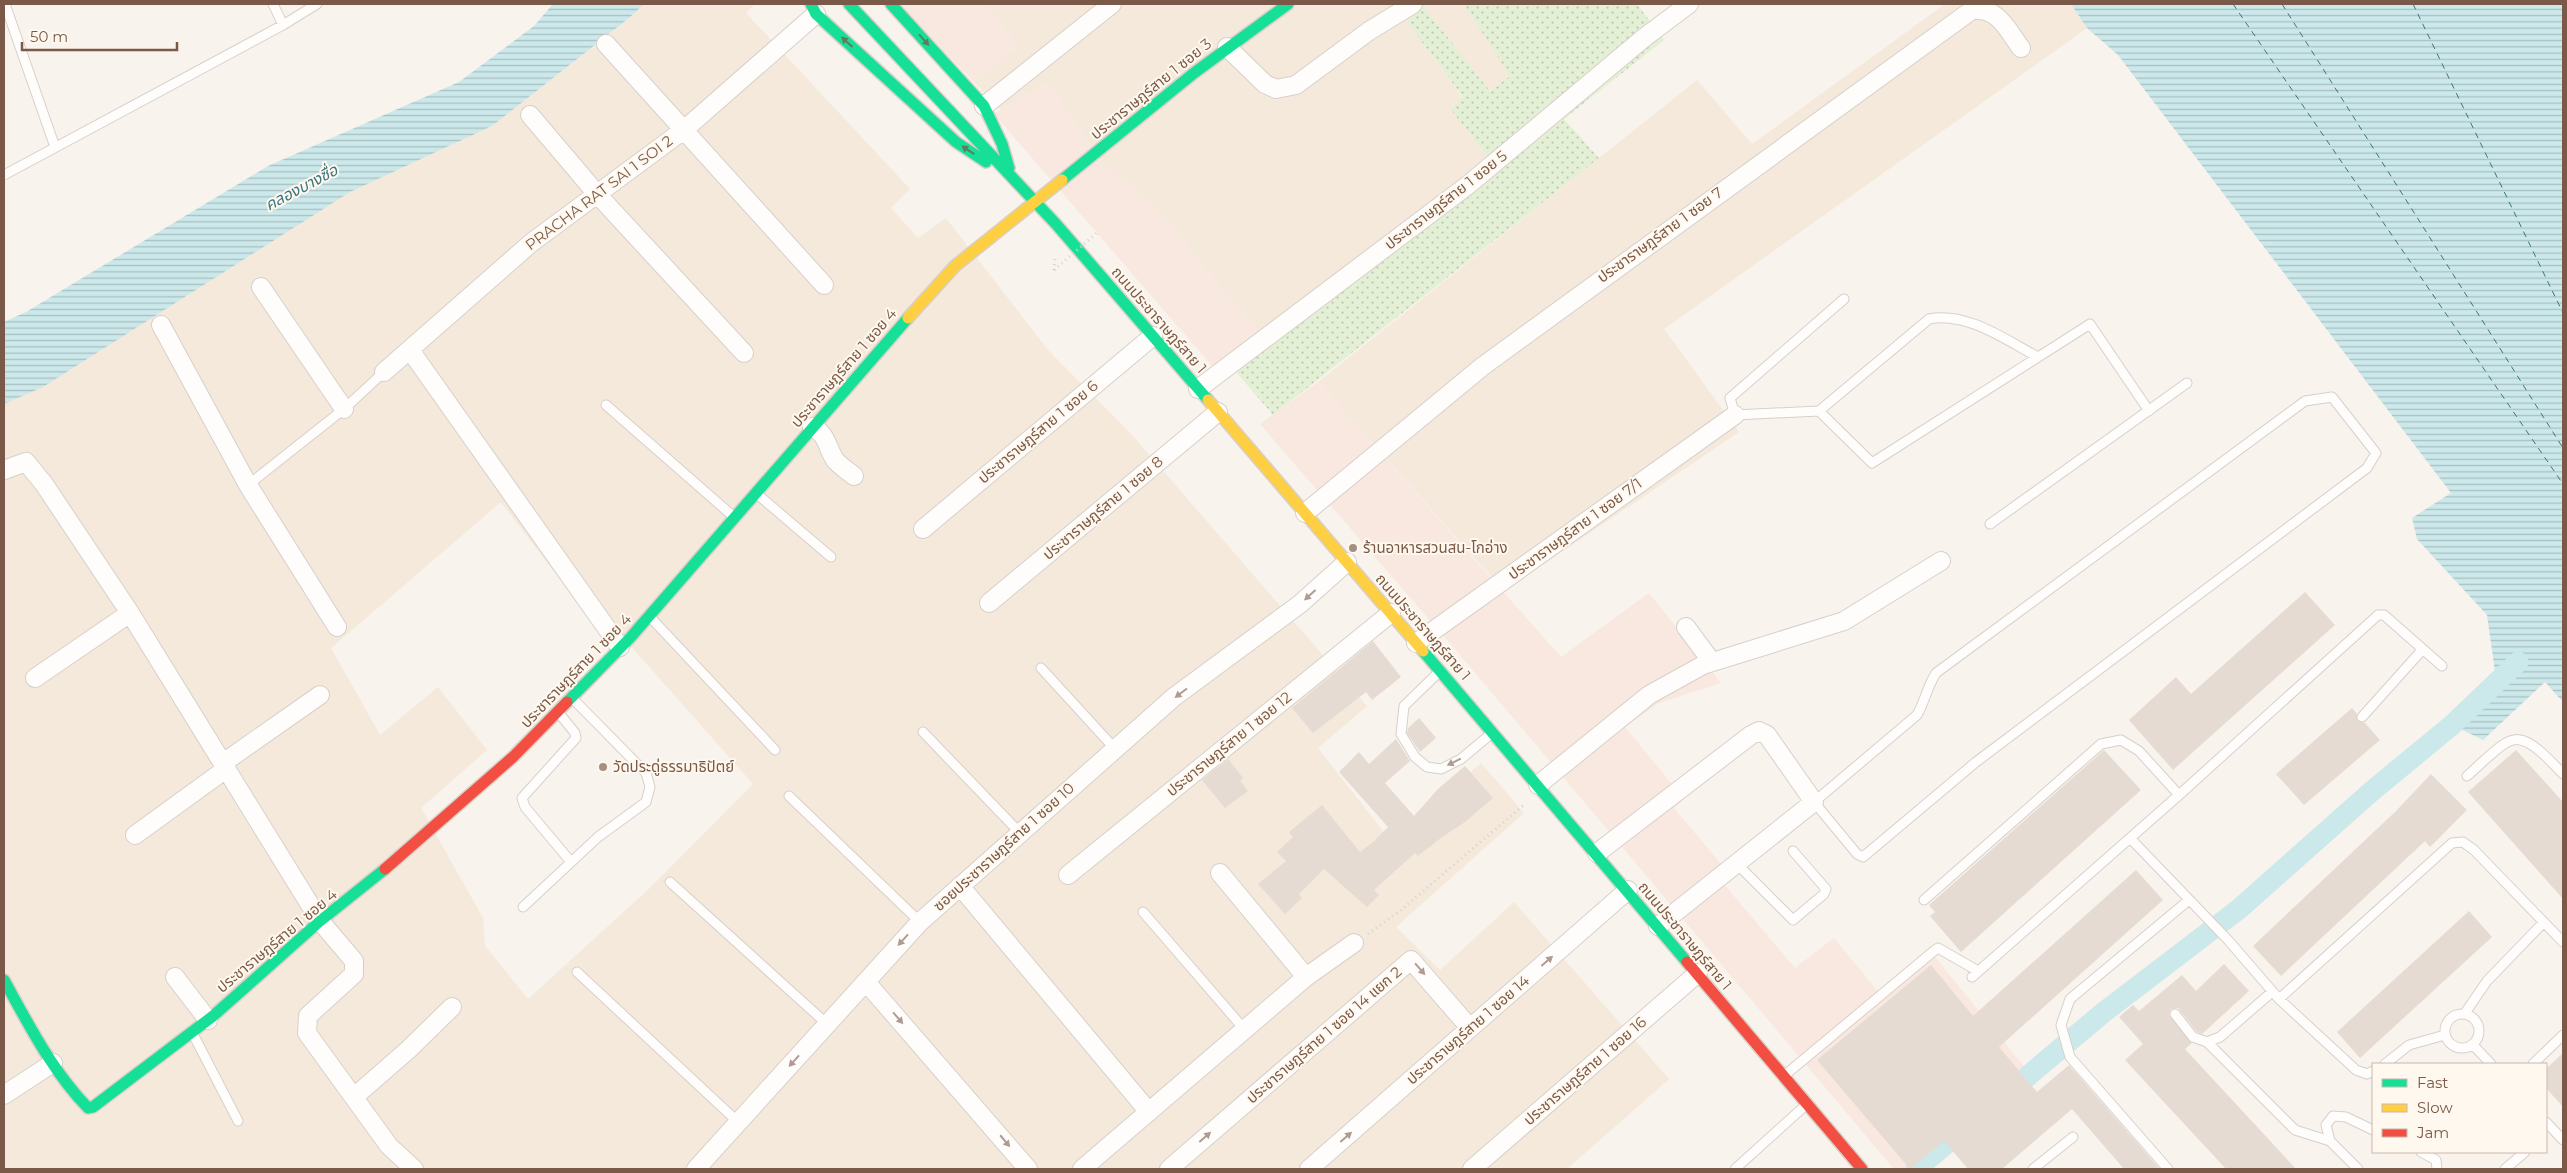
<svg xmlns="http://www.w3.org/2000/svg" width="2567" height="1173" font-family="Montserrat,'Noto Sans Thai',sans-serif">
	<defs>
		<pattern id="grass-dots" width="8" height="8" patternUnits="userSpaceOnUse" patternTransform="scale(1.25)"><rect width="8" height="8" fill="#e4f0d5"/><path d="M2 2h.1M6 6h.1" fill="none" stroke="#bec5af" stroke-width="1.8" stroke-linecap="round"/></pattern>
		<pattern id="water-rules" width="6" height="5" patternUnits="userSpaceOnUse" patternTransform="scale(1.25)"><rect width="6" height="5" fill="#cbe8eb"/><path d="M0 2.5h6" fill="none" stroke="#aabfc0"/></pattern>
	</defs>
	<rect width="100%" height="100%" fill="#f8f3ec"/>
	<path fill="#f4e9db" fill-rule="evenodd" d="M644 4H755L746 13 910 189 891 208 918 238 946 218 1048 350 1132 435 1367 706 1318 748 1390 840 1481 763 1524 813 1396 927 1440 970 1514 902 1669 1079 1567 1169H4V399L350 192 492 126 629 18ZM501 502 616 653 628 643 753 784 652 886 528 999 485 946 483 918 421 808 487 750 438 687 380 735 331 648Z
		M984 4H1464L1511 76 1489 91 1425 8 1406 21 1463 98 1450 109 1489 158 1259 331 1190 252 1176 227 1100 159 1047 83 1001 110 974 82 1018 46Z
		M1945 4H2071L2087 28 1664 329 1739 432 1504 591 1318 382 1697 80 1752 144Z"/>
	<path fill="#f9e8df" d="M899 4H984L1018 46 974 82Z
		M1047 83 1100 159 1176 227 1190 252 1259 331 1213 367 994 114Z
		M1318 382 1561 657 1649 593 1721 683 1659 703 1625 727 1684 799 1674 808 1731 876 1722 882 1795 968 1834 938 1884 999 1935 957 2027 1070 1909 1169H1894L1466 662 1260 424Z"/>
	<path fill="url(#grass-dots)" d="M1464 4H1637L1664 40 1564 119 1599 158 1273 415 1224 358 1489 158 1450 109 1463 97 1406 21 1424 7 1490 91 1510 76Z"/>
	<path fill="url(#water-rules)" d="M553 4H644L629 18 492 126 350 192 43 387 4 404V322L26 312 268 166 459 82 534 26Z
		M2071 4H2563V702L2545 682 2483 740 2452 725 2468 719 2497 686 2487 615 2417 539 2412 518 2451 493 2118 55 2087 28Z"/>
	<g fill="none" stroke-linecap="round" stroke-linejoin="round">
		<path stroke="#cbe8eb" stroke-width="21" d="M2003 1097 2104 1012 2239 909 2372 791 2452 725 2518 662
			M1916 1169 1968 1126"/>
		<path stroke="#3a7681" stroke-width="1" stroke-dasharray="6 5" stroke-linecap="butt" d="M2233 4 2563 484
			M2282 4 2563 448
			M2413 4 2563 313"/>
	</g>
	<path fill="#e5dbd3" d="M2305 592 2335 625 2173 770 2129 720 2176 677 2191 694Z
		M1373 641 1401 677 1372 700 1366 692 1313 733 1292 708Z
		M2352 708 2357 714 2358 721 2365 723 2380 740 2304 805 2276 774Z
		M1419 718 1436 738 1420 752 1407 733 1408 728Z
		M1396 739 1410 761 1385 783 1414 816 1438 789 1465 766 1493 798 1465 822 1442 837 1418 856 1415 853 1374 890 1379 895 1367 907 1324 869 1299 894 1302 898 1285 914 1258 884 1286 861 1277 852 1293 837 1289 832 1322 805 1360 852 1373 842 1388 827 1339 772 1359 752 1369 764Z
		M2104 750 2141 790 1961 952 1930 916 1935 912 1929 905Z
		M2516 750 2563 802V899L2468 792Z
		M1228 759 1243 778 1240 781 1248 791 1225 808 1202 780Z
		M2431 774 2467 810 2430 847 2425 841 2281 976 2253 946 2396 811Z
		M2136 870 2163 900 1999 1047 2037 1092 2069 1065 2160 1169H2124L2072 1109 2002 1169H1968L1944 1141 1910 1169 1817 1060 1931 965 1973 1016Z
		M2469 911 2492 937 2360 1058 2337 1032Z
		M2224 964 2249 991 2202 1034 2197 1032 2178 1008 2171 1009 2169 1015 2192 1043 2185 1049 2296 1169H2226L2125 1060 2143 1044 2119 1017 2133 1005 2139 1011 2182 975 2196 991Z
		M2563 1053V1107L2546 1088V1069Z"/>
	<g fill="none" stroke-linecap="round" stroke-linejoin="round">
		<defs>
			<path id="lane" d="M5 4 55 147
				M273 4 283 25
				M4 175 283 25 317 4
				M1844 299 1730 398 1735 415 1819 411 1872 463 2090 324 2149 411
				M2332 397 2376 453 2367 468 1976 762 1863 857 1857 854 1814 802 1917 715C1925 701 1927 687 1936 673L2305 401Z
				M606 405 734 517
				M1819 411 1929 319C1966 311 2006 340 2038 357
				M248 485 344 409 384 372
				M757 494 831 557
				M1990 524 2187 383
				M651 618 775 750
				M1041 668 1116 750
				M1439 672 1404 706 1401 734 1415 757 1427 767 1441 769 1461 759 1492 733
				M558 712 575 733 576 738 522 798 525 807 571 862
				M2362 717 2423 649
				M923 732 1020 833
				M2467 776C2515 733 2515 723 2563 774
				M789 796 920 922
				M2130 838 2228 940 2279 999 2356 1070 2367 1074 2373 1071
				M1736 863 1793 920 1824 894 1826 889 1793 851
				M670 882 827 1024
				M1924 900 2101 744 2121 740 2139 751 2179 795
				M523 907 598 837 646 802 650 787 646 773 572 698
				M1143 912 1245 1030
				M577 972 738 1122
				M1972 977 2179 795 2378 615H2384L2442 666
				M2279 999 2452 843 2463 842 2474 850 2563 942
				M2465 1013 2487 981 2544 922
				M2445 1031a17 17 0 1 1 34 0a17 17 0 1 1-34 0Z
				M2175 1014 2193 1037 2207 1042 2220 1037 2272 992
				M193 1034 238 1121
				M2207 1042 2295 1130 2330 1141
				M2473 1045 2491 1064
				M2385 1064 2409 1045 2445 1035
				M2533 1064 2563 1035
				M1785 1075 1935 950 1938 948 1978 971
				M2546 1122 2563 1140
				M2421 1152 2436 1160 2437 1169
				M1735 1169 1807 1104
				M2033 1169 2073 1137
				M2168 1169 2070 1057 2061 1025 2070 999 2189 900
				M2358 1169 2330 1141 2326 1125 2333 1116 2346 1117 2373 1130
				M2505 1169 2525 1152"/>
			<path id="street" d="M606 44 824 285
				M1227 47 1265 84 1276 89 1296 85 1369 31 1413 4
				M984 106 1112 4
				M530 115 597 194 744 353
				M261 287 344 409
				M161 325 248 485 337 627
				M410 350 620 647
				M384 372 531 243 685 129 816 14
				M1198 389 1468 185 1645 37 1689 4
				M812 427C827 433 827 448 835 460 840 466 848 471 854 476
				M4 470 26 462 44 484 130 613 320 921 354 961V974L308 1016 307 1033 389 1146 414 1169
				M1305 513 1483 366 1972 10C1999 8 2006 28 2021 48
				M923 529 1153 336
				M989 603 1218 412
				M1686 627 1712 662
				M1416 643 1735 415
				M35 678 130 613
				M223 763 320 695
				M1538 785 1649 695 1703 665 1844 621 1941 561
				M135 835 226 769
				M1597 853 1751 735 1759 731 1767 735 1814 802 1658 926
				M1220 873 1306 977
				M1068 875 1391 613
				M960 886 1149 1112
				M175 977 208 1020
				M866 982 1028 1169
				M4 1095 53 1063
				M354 1097 408 1050 452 1007
				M696 1169 920 922 1174 697 1300 604 1347 562
				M1082 1169 1306 977 1354 943
				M1169 1169 1411 960 1470 1028
				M1309 1169 1628 890
				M1472 1169 1698 973"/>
			<path id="fast" d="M811 4 816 14 956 142 986 162
				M849 4 1056 224 1208 400
				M891 4 984 106 1002 144 1009 168
				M1062 180 1194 73 1288 4
				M1423 651 1687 962
				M567 702 630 638 908 318
				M4 980C29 1025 52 1071 88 1108L93 1107 213 1016 320 921 385 869"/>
			<path id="slow" d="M908 318 955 266 1062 180
				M1208 400 1423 651"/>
			<path id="jam" d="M385 869 513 757 567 702
				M1687 962 1862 1169"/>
		</defs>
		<use href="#lane" stroke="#d7d0ca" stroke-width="11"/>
		<use href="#street" stroke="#d7d0ca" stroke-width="20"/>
		<use href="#fast" stroke="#d8cfc8" stroke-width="14"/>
		<use href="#slow" stroke="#d8cfc8" stroke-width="14"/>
		<use href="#jam" stroke="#d8cfc8" stroke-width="14"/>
		<path stroke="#dbd2cd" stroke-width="3" stroke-dasharray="1 4" stroke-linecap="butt" d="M1054 270 1055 257
			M1368 934 1401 910 1525 804"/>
		<use href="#lane" stroke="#fefdfc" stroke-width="9"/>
		<use href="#street" stroke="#fefdfc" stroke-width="18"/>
		<use href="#fast" stroke="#16e098" stroke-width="11"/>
		<use href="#slow" stroke="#ffcf43" stroke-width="11"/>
		<use href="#jam" stroke="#f24e42" stroke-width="11"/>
		<path stroke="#dbd2cd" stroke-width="3" stroke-dasharray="1 4" stroke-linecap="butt" d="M1054 270 1099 231"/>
	</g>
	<defs><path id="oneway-solid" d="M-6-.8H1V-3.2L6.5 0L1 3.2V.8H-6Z" transform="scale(1.25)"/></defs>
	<g fill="#617b5c">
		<use href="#oneway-solid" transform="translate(924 40) rotate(48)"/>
		<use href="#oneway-solid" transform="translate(847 42) rotate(-138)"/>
		<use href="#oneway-solid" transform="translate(968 150) rotate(-147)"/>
	</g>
	<g fill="#af9b90">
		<use href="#oneway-solid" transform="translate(1310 595) rotate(138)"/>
		<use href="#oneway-solid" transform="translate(1181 693) rotate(143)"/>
		<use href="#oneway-solid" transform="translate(1454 762) rotate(154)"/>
		<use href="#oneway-solid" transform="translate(903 940) rotate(132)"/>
		<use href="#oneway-solid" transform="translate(1547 961) rotate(-41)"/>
		<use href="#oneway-solid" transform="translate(1420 969) rotate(49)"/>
		<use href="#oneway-solid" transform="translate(898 1018) rotate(49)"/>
		<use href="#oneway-solid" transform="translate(794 1061) rotate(132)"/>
		<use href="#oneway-solid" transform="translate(1205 1137) rotate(-41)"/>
		<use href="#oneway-solid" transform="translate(1346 1137) rotate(-41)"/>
		<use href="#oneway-solid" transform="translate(1005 1141) rotate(50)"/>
	</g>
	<g fill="#a68f81" stroke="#fff8ee" stroke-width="2">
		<circle cx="1353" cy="548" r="5"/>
		<circle cx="603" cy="767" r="5"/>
	</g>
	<g text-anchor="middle" stroke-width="4" stroke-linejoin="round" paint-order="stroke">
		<g font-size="15" fill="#7a5948" stroke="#fff8ee">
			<text transform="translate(1151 89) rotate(-39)" y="5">ประชาราษฎร์สาย 1 ซอย 3</text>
			<text transform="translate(599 193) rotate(-37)" y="5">PRACHA RAT SAI 1 SOI 2</text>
			<text transform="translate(1446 200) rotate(-38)" y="5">ประชาราษฎร์สาย 1 ซอย 5</text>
			<text transform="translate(1660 235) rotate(-36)" y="5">ประชาราษฎร์สาย 1 ซอย 7</text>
			<text transform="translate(1159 320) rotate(49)" y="5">ถนนประชาราษฎร์สาย 1</text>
			<text transform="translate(844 368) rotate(-49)" y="5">ประชาราษฎร์สาย 1 ซอย 4</text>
			<text transform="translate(1038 432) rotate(-40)" y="5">ประชาราษฎร์สาย 1 ซอย 6</text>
			<text transform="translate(1103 508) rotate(-40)" y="5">ประชาราษฎร์สาย 1 ซอย 8</text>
			<text transform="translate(1575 529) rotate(-36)" y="5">ประชาราษฎร์สาย 1 ซอย 7/1</text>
			<text transform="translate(1423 627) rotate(49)" y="5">ถนนประชาราษฎร์สาย 1</text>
			<text transform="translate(576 671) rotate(-46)" y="5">ประชาราษฎร์สาย 1 ซอย 4</text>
			<text transform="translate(1229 744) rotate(-39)" y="5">ประชาราษฎร์สาย 1 ซอย 12</text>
			<text transform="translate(1004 847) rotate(-42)" y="5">ซอยประชาราษฎร์สาย 1 ซอย 10</text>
			<text transform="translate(1685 936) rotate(50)" y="5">ถนนประชาราษฎร์สาย 1</text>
			<text transform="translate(277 941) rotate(-40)" y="5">ประชาราษฎร์สาย 1 ซอย 4</text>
			<text transform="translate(1468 1030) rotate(-41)" y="5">ประชาราษฎร์สาย 1 ซอย 14</text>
			<text transform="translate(1324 1035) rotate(-41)" y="5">ประชาราษฎร์สาย 1 ซอย 14 แยก 2</text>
			<text transform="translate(1585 1071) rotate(-41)" y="5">ประชาราษฎร์สาย 1 ซอย 16</text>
		</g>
		<g font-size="15" fill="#7a5948" stroke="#fff8ee" text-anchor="start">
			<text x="1363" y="553">ร้านอาหารสวนสน-โกอ่าง</text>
			<text x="613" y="772">วัดประดู่ธรรมาธิปัตย์</text>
		</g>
		<g font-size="16" font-style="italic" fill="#3a7681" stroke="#fff8ee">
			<text transform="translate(301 187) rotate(-28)" y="6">คลองบางซื่อ</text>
		</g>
	</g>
	<rect width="2567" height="1173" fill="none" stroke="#7a5948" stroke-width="10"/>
	<rect x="2372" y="1063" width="175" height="90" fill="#fff8ee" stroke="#cab8ac"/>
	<rect x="2382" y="1079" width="25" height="8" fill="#16e098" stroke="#cab8ac"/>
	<text x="2417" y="1088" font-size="15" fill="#7a5948">Fast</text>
	<rect x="2382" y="1104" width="25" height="8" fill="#ffcf43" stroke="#cab8ac"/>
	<text x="2417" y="1113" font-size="15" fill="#7a5948">Slow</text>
	<rect x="2382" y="1129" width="25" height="8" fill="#f24e42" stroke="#cab8ac"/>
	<text x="2417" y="1138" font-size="15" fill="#7a5948">Jam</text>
	<path d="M22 42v8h155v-8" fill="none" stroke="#7a5948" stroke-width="2.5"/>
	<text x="30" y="42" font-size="15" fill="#7a5948" stroke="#fff8ee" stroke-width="4" paint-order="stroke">50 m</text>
</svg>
